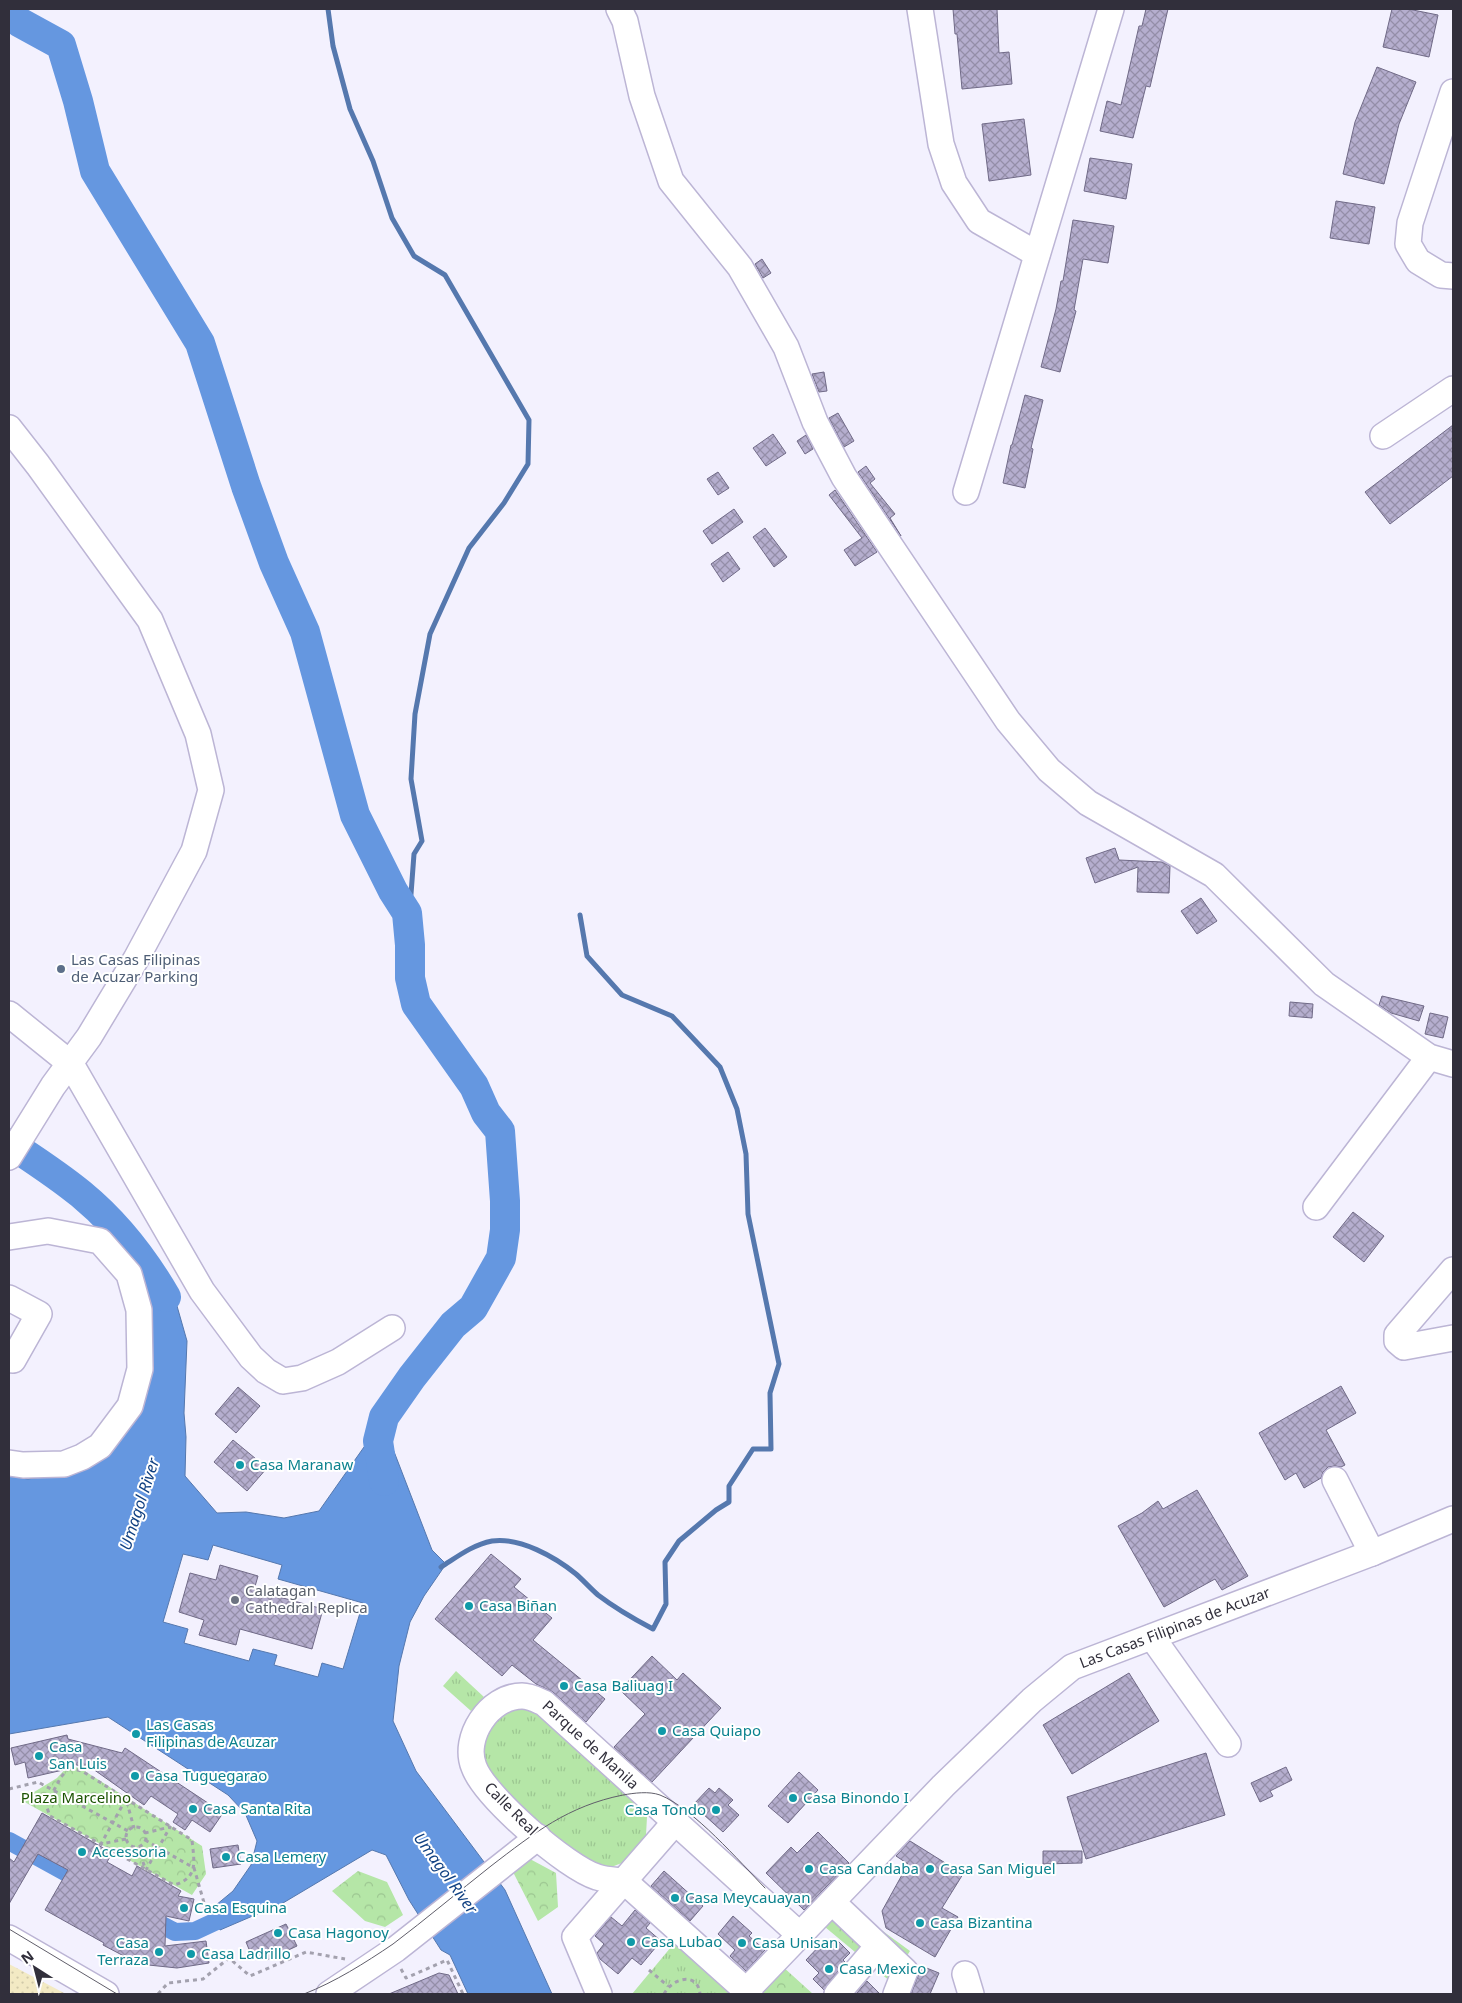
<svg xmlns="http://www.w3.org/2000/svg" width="1462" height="2003" font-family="'Noto Sans',sans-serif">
	<defs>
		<pattern id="grass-tufts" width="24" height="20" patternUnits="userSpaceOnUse" patternTransform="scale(1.25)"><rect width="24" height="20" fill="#b5e6a7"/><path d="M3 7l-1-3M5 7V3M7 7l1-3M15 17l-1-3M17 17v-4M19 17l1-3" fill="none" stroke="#9cc691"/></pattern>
		<pattern id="sand-dots" width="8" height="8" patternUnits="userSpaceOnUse" patternTransform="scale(1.25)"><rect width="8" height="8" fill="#f3eac4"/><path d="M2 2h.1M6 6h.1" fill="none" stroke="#d1c9a9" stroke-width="1.8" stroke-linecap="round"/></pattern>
		<pattern id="park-crowns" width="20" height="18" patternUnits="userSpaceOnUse" patternTransform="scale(1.25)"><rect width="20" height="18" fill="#b5e6a7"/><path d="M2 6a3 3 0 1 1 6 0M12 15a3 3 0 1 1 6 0" fill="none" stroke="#9cc691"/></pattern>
		<pattern id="building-cross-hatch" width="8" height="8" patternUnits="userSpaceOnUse" patternTransform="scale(1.25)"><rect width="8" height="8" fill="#b5aece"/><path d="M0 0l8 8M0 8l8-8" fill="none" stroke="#948ea8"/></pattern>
	</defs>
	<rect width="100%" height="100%" fill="#f3f1fe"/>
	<path fill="url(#grass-tufts)" d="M456 1671 484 1697 471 1711 443 1686Z
		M527 1708 545 1714 637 1800 647 1817 646 1835 640 1847 627 1861 614 1866 594 1868 579 1860 490 1779 481 1755 482 1737 492 1720 508 1711Z
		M676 1941 739 1994H632Z"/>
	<path fill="url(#sand-dots)" d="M9 1964 66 1994H9Z"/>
	<path fill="url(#park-crowns)" d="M68 1766 80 1768 202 1846 206 1874 192 1895 21 1800 57 1778Z
		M530 1859 556 1873 558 1907 538 1921 513 1872Z
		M358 1871 387 1882 403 1915 385 1927 365 1921 332 1891Z
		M843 1902 910 1951 891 1982 825 1927Z
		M782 1966 813 1994H758Z"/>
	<path fill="#6597e0" stroke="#5578ae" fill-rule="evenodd" d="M148 1259 167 1279 173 1292 187 1341 184 1413 186 1437 185 1476 217 1513 246 1512 284 1518 319 1511 364 1447 378 1441 388 1436 432 1550 446 1564 424 1596 410 1622 399 1666 393 1721 416 1771 505 1890 552 1994H468L450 1955 441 1950 409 1900 386 1855 372 1850 283 1903 220 1930 210 1910 233 1891 251 1865 257 1841 245 1813 228 1795 108 1717 9 1734V1476L28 1479 71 1472 114 1445 148 1391 151 1318 134 1270ZM213 1545 282 1565 278 1579 363 1603 343 1669 322 1663 318 1677 274 1665 277 1655 253 1649 249 1661 184 1643 188 1629 163 1622 183 1554 208 1560Z"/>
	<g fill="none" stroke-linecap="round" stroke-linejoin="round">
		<path stroke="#5578ae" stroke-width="5" d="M328 9 333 46 350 109 373 161 392 218 414 256 445 275 529 420 528 464 504 503 469 548 430 634 415 714 411 779 422 841 414 854 411 894 407 913
			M441 1567C457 1557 472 1545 492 1541 520 1537 555 1557 576 1574 583 1580 590 1588 598 1595 615 1608 634 1619 653 1629L666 1604 665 1562 679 1541 716 1510 729 1502V1486L753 1449H771L770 1393 779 1364 748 1214 746 1154 737 1109 720 1067 672 1016 622 995 587 956 580 915"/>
		<path stroke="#6597e0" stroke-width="18" d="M9 1841 87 1884
			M145 1916 175 1932 195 1931 238 1911"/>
		<path stroke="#6597e0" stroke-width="30" d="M9 10 19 22 61 45 78 101 95 171 200 343 246 486 274 563 305 632 355 815 393 891 407 913 410 945V978L416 1004 474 1086 486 1113 500 1131 505 1201V1230L501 1258 473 1308 453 1325 412 1377 384 1417 378 1441 384 1481
			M9 1143C33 1159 58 1175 81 1194 115 1222 144 1259 166 1297"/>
	</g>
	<path fill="url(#building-cross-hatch)" stroke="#706a87" d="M953 9H997L999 53 1009 52 1012 84 962 89 957 34H955Z
		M1146 9H1168L1150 87 1146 86 1133 138 1100 131 1107 101 1121 105 1139 26H1142Z
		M1392 9H1408L1438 15 1429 57 1383 47Z
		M1377 67 1416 82 1399 124 1384 184 1343 174 1355 122Z
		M1024 119 1031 175 989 181 982 124Z
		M1090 158 1132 164 1126 199 1084 191Z
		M1336 201 1375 207 1369 244 1330 238Z
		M1073 220 1114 226 1108 263 1083 259 1074 310 1076 311 1060 372 1041 367 1056 309 1061 281H1063Z
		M762 259 771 273 763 278 755 264Z
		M824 372 827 391 819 392 812 374Z
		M1025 395 1043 400 1031 448 1033 449 1025 488 1003 483 1011 445H1012Z
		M838 413 854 441 844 447 829 418Z
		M1453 425V476L1390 524 1365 492Z
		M773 434 786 453 766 466 753 448Z
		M806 435 813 449 805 454 797 441Z
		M866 466 875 479 870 483 895 514 890 518 901 536 858 472Z
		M718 472 729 488 718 495 707 479Z
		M835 490 877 552 855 566 844 550 862 538 829 495Z
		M734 509 743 522 712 544 703 531Z
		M765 528 787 557 774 567 753 537Z
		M728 552 740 569 723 582 711 564Z
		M1115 848 1119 860 1162 862 1170 866 1169 893 1137 892 1138 867 1095 883 1086 858Z
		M1201 898 1217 921 1197 934 1181 911Z
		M1382 996 1424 1006 1419 1021 1391 1013 1379 1005Z
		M1290 1002 1313 1004 1312 1018 1289 1016Z
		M1430 1013 1448 1017 1443 1038 1425 1034Z
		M1353 1212 1384 1236 1364 1262 1333 1237Z
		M1341 1386 1356 1413 1326 1430 1345 1465 1341 1467 1335 1466 1328 1467 1323 1472 1321 1478 1304 1488 1296 1473 1285 1480 1259 1433Z
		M238 1387 260 1406 236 1433 215 1414Z
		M233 1440 267 1468 247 1491 214 1462Z
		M1197 1490 1248 1576 1222 1590 1215 1579 1164 1607 1118 1526 1142 1513 1158 1501 1163 1509Z
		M491 1554 521 1579 514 1587 552 1618 533 1640 605 1699 586 1722 553 1692 536 1684 512 1665 502 1676 435 1619Z
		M220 1565 258 1576 254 1590 323 1609 312 1649 240 1629 236 1645 199 1635 204 1620 179 1612 190 1573 216 1580Z
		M652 1656 677 1680 683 1673 721 1708 652 1782 614 1747 645 1714 620 1690Z
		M1129 1673 1159 1721 1072 1774 1043 1725Z
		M67 1735 68 1739 122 1753 125 1748 223 1813 210 1832 192 1820 185 1830 173 1822 178 1814 151 1796 144 1805 93 1769 61 1761 63 1770 28 1778 25 1762 15 1765 11 1748Z
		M1206 1753 1225 1815 1086 1859 1067 1797Z
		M1286 1767 1292 1780 1270 1791 1273 1796 1260 1802 1251 1783Z
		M799 1772 818 1790 788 1823 768 1806Z
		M709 1788 715 1793 719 1788 733 1800 728 1805 739 1815 723 1832 693 1805Z
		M42 1813 112 1853 107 1862 132 1876 137 1866 181 1891 178 1896 194 1899 189 1921 166 1916 165 1946 206 1941 209 1963 177 1968 139 1964 103 1945 104 1943 45 1910 68 1870 38 1854 9 1904V1858L14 1862Z
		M818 1832 849 1863 804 1910 766 1873 791 1847 797 1853Z
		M910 1841 963 1874 942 1908 958 1917 935 1957 886 1928 882 1911 908 1864 896 1856Z
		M238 1845 241 1864 213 1868 210 1849Z
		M1043 1851H1082V1863L1043 1864Z
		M664 1871 703 1906 690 1921 651 1886Z
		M635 1910 650 1923 646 1928 661 1941 641 1965 632 1958 618 1974 600 1959 597 1953 604 1944 595 1936 611 1917 622 1926Z
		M733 1916 752 1933 749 1936 765 1950 746 1971 730 1956 735 1950 718 1934Z
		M286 1924 297 1946 267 1960 264 1954 253 1959 246 1942Z
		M837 1940 850 1953 843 1960 845 1962 824 1990 813 1979 819 1973 806 1960 824 1941 830 1947Z
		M924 1967 939 1973 930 1994H911L918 1976 919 1969Z
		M439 1973 449 1975 458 1994H389Z
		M867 1981 880 1994H856Z"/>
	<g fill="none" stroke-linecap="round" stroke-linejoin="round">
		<defs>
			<g id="minor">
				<path d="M619 9 625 21 642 96 671 181 740 267 786 347 815 422 844 477 1008 721 1049 770 1088 803 1214 875 1324 984 1429 1057 1453 1064"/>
				<path d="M920 9 941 144 954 183 979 221 1037 254"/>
				<path d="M1453 92 1410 223 1408 244 1418 261 1441 275 1453 276"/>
				<path d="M9 428 38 465 150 620 198 734 211 790 194 851 136 959 89 1037 53 1086 9 1157"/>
				<path d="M1383 436 1453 389"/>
				<path d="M966 492 1111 9"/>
				<path d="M9 1014 71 1064 202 1291 251 1357 266 1371 283 1381 302 1378 338 1362 392 1328"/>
				<path d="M1316 1207 1429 1057"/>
				<path d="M9 1237 48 1231 100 1241 129 1274 139 1310 140 1369 130 1406 100 1446 82 1457 64 1464 23 1465 9 1463"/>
				<path d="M1453 1270 1397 1335V1341L1404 1347 1453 1338"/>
				<path d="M9 1298 39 1314 13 1360 9 1357"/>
				<path d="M1335 1480 1372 1553"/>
				<path d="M1152 1637 1228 1744"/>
				<path d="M832 1902 905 1971 896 1994"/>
				<path d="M9 1938 106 1994"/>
				<path d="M965 1974 971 1994"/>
				<path id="s1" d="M746 1991 943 1786 1032 1700 1072 1667 1372 1553 1453 1519"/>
				<path d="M329 1994 396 1949 538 1837"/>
				<path d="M599 1994 575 1937 676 1821"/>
				<path id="s2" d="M750 1994 624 1881C615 1880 605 1880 597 1877 567 1868 485 1797 474 1767 462 1738 489 1696 522 1696 530 1696 537 1700 544 1703L800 1935"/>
				<path d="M837 1994 878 1946"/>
			</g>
		</defs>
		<use href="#minor" stroke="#bcb5d5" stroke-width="28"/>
		<path stroke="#a3a1ae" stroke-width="3" stroke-dasharray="4 4" stroke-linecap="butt" d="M69 1768 82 1771 192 1840C194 1861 199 1878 174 1885L50 1816 46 1805 61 1777Z
			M9 1789 38 1782 128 1831
			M126 1837a10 10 0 1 1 20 0a10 10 0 1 1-20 0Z
			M126 1839 101 1844 126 1799 134 1828
			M145 1840 194 1868 207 1913
			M137 1847 146 1870 170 1827 145 1833
			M401 1969 406 1978 447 1960 463 1994
			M649 1970 668 1986
			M158 1994 168 1983 203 1979 229 1958 250 1976 306 1952 345 1959
			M664 1994C673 1977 698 1972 700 1994"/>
		<use href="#minor" stroke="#fff" stroke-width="25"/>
		<path stroke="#605e6a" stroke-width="1" d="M9 1929 117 1994
			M304 1994C335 1982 365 1963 393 1944 426 1919 458 1892 491 1866 534 1833 568 1806 623 1795 634 1793 649 1791 660 1795 693 1808 740 1862 765 1888"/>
	</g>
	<circle fill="#5c6f8a" stroke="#fff" stroke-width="2" cx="61" cy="969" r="5"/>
	<g fill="#0f9aa8" stroke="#fff" stroke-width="2">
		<circle cx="240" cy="1465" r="5"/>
		<circle cx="469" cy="1606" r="5"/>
		<circle cx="564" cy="1686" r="5"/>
		<circle cx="662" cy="1731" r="5"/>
		<circle cx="136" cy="1734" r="5"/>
		<circle cx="39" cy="1756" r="5"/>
		<circle cx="135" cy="1776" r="5"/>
		<circle cx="793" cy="1798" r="5"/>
		<circle cx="193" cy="1809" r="5"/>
		<circle cx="716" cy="1810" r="5"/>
		<circle cx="82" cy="1852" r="5"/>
		<circle cx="226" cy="1857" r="5"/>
		<circle cx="809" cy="1869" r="5"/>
		<circle cx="930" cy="1869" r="5"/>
		<circle cx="675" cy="1898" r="5"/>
		<circle cx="184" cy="1908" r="5"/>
		<circle cx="920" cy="1923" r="5"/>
		<circle cx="278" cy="1933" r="5"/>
		<circle cx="631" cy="1942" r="5"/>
		<circle cx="742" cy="1943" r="5"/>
		<circle cx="159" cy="1952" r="5"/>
		<circle cx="191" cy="1954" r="5"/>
		<circle cx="829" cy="1969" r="5"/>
	</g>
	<circle fill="#6b7280" stroke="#fff" stroke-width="2" cx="235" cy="1600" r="5"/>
	<g text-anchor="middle" stroke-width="4" stroke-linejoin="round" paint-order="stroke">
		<g font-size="15" fill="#4e5e75" stroke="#fff" text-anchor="start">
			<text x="71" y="965">Las Casas Filipinas<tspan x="71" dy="17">de Acuzar Parking</tspan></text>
		</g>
		<g font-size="15" fill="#0d838f" stroke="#fff" text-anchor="start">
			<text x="250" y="1470">Casa Maranaw</text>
			<text x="479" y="1611">Casa Biñan</text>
			<text x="574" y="1691">Casa Baliuag I</text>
			<text x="146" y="1730">Las Casas<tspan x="146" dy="17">Filipinas de Acuzar</tspan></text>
			<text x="672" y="1736">Casa Quiapo</text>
			<text x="49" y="1752">Casa<tspan x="49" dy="17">San Luis</tspan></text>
			<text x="145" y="1781">Casa Tuguegarao</text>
			<text x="803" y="1803">Casa Binondo I</text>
			<text x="203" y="1814">Casa Santa Rita</text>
			<text x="706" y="1815" text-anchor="end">Casa Tondo</text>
			<text x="92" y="1857">Accessoria</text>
			<text x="236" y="1862">Casa Lemery</text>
			<text x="819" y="1874">Casa Candaba</text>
			<text x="940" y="1874">Casa San Miguel</text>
			<text x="685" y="1903">Casa Meycauayan</text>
			<text x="194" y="1913">Casa Esquina</text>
			<text x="930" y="1928">Casa Bizantina</text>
			<text x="288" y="1938">Casa Hagonoy</text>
			<text x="641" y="1947">Casa Lubao</text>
			<text x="149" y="1948" text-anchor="end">Casa<tspan x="149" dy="17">Terraza</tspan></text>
			<text x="752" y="1948">Casa Unisan</text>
			<text x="201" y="1959">Casa Ladrillo</text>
			<text x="839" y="1974">Casa Mexico</text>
		</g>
		<g font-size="15" fill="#5b616d" stroke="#fff" text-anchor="start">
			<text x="245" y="1596">Calatagan<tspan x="245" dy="17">Cathedral Replica</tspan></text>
		</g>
		<g font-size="15" fill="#312f3b" stroke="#fff">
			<text dy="5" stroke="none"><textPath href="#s1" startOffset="570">Las Casas Filipinas de Acuzar</textPath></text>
			<text dy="5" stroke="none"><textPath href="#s2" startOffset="548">Parque de Manila</textPath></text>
			<text transform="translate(511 1809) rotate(45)" y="5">Calle Real</text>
		</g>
		<g font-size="15" fill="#1c5403" stroke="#fff">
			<text x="76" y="1803">Plaza Marcelino</text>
		</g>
		<g font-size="16" font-style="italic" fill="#114182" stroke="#fff">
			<text transform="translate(139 1504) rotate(-72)" y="6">Umagol River</text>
			<text transform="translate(446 1873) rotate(54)" y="6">Umagol River</text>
		</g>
	</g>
	<rect width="1462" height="2003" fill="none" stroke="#312f3b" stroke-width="20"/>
	<g transform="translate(35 1968) rotate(324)" stroke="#ffffff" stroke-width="4" paint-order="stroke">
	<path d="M0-4L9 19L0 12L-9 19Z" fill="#312f3b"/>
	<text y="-8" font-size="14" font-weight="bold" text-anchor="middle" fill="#312f3b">N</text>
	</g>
</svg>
